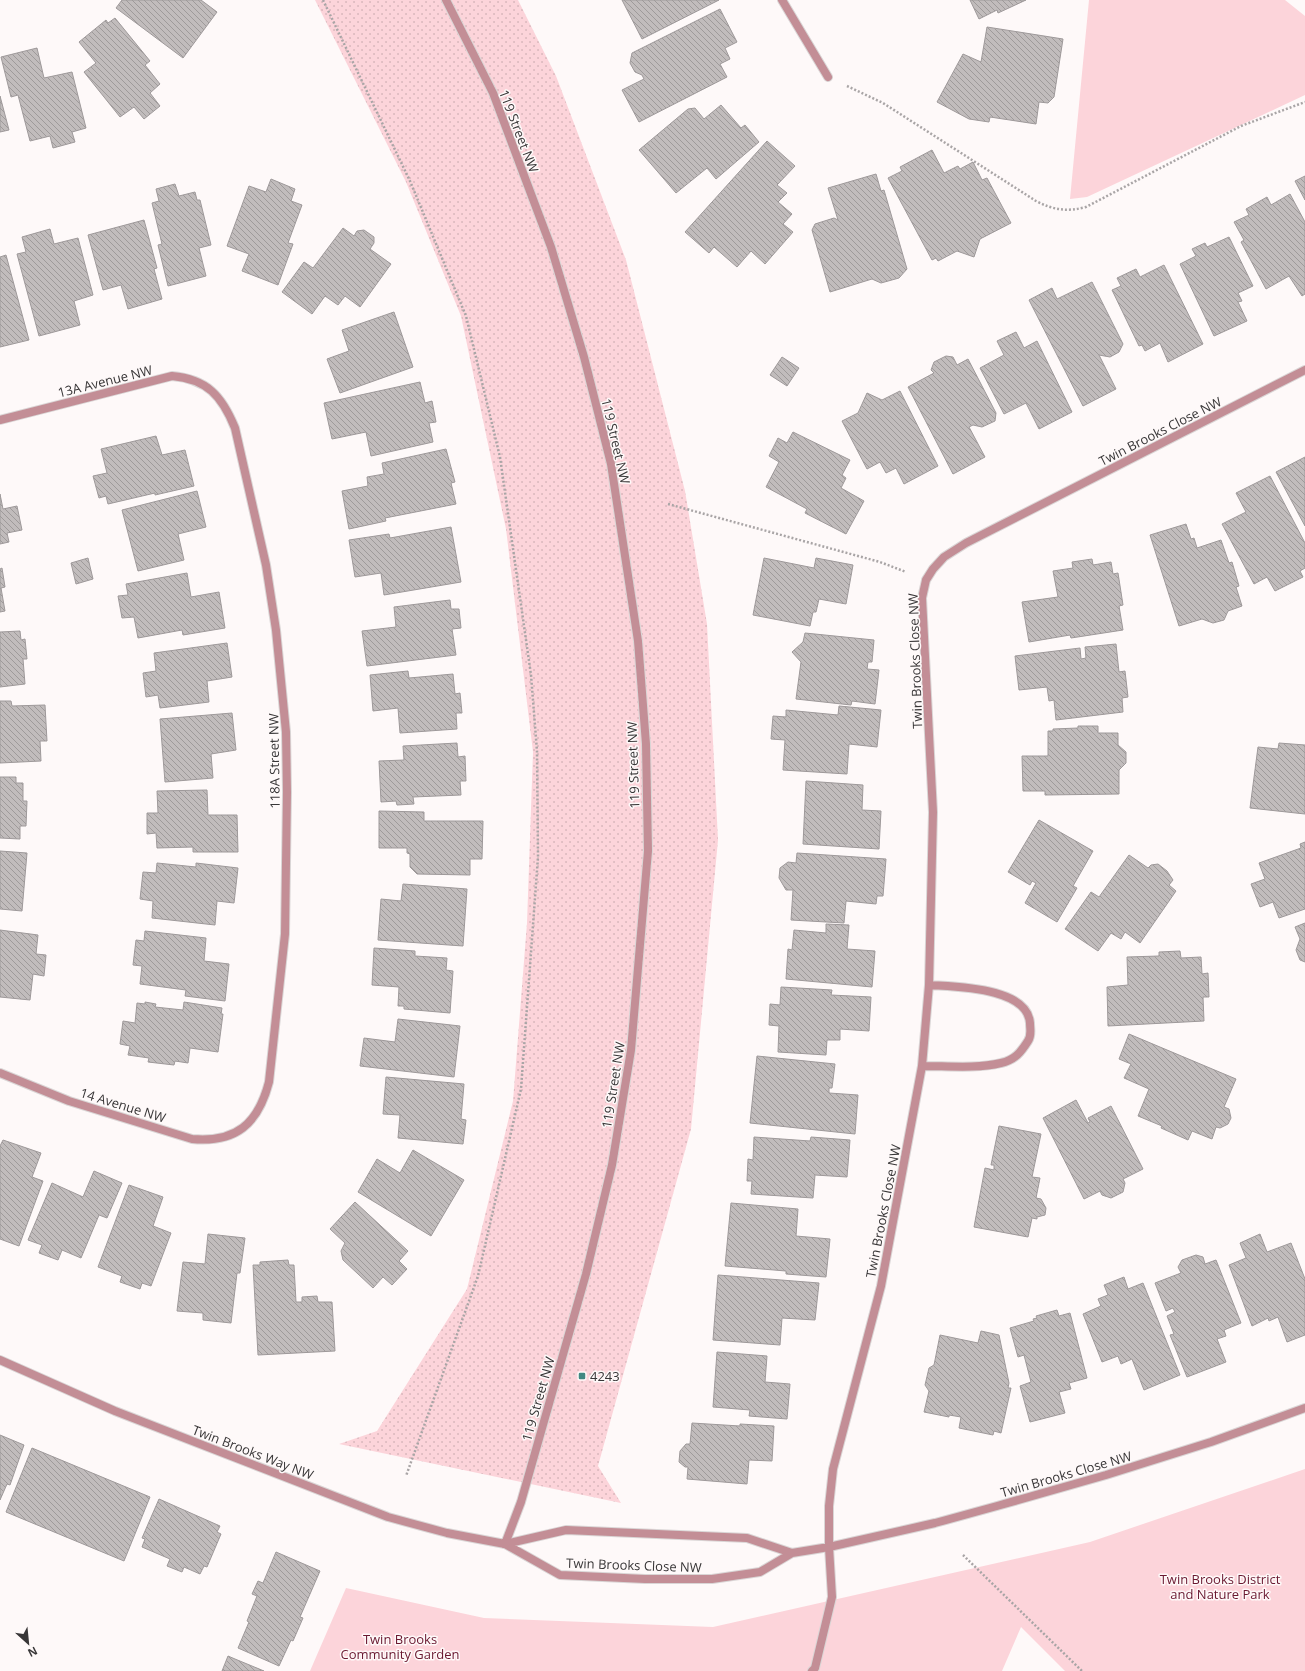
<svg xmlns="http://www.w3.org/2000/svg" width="1305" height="1671" font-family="'Open Sans',sans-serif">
	<defs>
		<pattern id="grass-dots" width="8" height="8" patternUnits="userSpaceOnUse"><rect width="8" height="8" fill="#fcd4da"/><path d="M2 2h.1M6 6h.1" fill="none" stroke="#d9b7bc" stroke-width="1.8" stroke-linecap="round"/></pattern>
		<pattern id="building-back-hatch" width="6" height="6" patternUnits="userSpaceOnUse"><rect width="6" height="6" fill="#c1bcbc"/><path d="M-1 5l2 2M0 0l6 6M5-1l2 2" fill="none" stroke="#9e9a9a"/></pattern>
	</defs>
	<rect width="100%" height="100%" fill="#fef9f9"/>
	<path fill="url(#grass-dots)" d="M315 0H518L556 76 626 260 685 491 707 624 718 840 691 1129 598 1466 621 1503 339 1444 377 1431 467 1289 513 1101 527 923 533 752 506 529 461 316 406 182Z"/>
	<path fill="#fcd4da" d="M1089 0H1285L1305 16V95L1087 197 1070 199Z
		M1305 1469V1671H1065L1021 1627 1002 1671H310L346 1588 484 1618 713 1627 1090 1542Z"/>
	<path fill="url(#building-back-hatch)" stroke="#9e999a" d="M122 0H201L217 12 183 58 116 8Z
		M622 0H719L642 39Z
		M970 0H1026L998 13 997 10 979 19Z
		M720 9 737 42 725 48 730 59 720 64 727 77 639 122 622 90 644 79 642 75 635 72 630 63 632 53Z
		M115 18 150 61 145 65 160 84 150 93 160 106 144 119 134 107 120 117 84 72 96 63 79 42 106 20 108 23Z
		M987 27 1063 39 1054 97 1048 103 1039 102 1036 124 990 117 989 122 969 119 937 102 963 54 981 62Z
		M37 48 44 78 72 72 86 128 72 132 75 142 53 148 50 136 30 141 18 95 11 97 1 57Z
		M0 96 9 130 0 132Z
		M721 105 741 128 745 125 759 142 716 179 707 168 676 193 639 150 688 109 695 108 704 119Z
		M767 141 795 166 777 185 787 193 778 202 792 214 783 224 793 232 765 264 751 251 737 267 714 247 709 253 685 232Z
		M932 150 944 173 958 166 960 169 973 162 982 180 987 178 1011 223 980 239 974 257 957 251 938 261 936 258 932 260 888 178 902 171 900 167Z
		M876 174 881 191 884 190 907 269 899 278 881 283 872 279 830 292 812 230 815 224 834 218 838 220 828 188Z
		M1305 176V200L1295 181Z
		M271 179 295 189 291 201 302 205 288 243 293 244 278 285 242 271 249 254 227 246 249 186 266 192Z
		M175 184 179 196 195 192 197 200H200L211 245 199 248 206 276 168 286 158 245 162 244 152 203 159 201 156 189Z
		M1290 194 1305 222V294L1302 296 1289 276 1266 289 1241 242 1244 240 1234 222 1249 215 1246 209 1267 197 1271 205Z
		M144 220 157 268 154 269 162 299 128 309 121 285 103 290 88 235Z
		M343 228 354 236 357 231 364 230 374 237V243L370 249 391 264 360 307 345 296 338 305 325 296 312 314 282 292 304 262 313 268Z
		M50 229 54 244 78 238 93 295 74 301 80 325 39 336 17 254 26 252 22 237Z
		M1229 237 1253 286 1238 293 1242 301 1238 302 1247 321 1214 336 1180 264 1196 256 1192 249 1205 243 1207 247Z
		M6 255 29 340 0 347V257Z
		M1164 265 1203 344 1168 362 1160 343 1145 351 1142 345 1139 346 1112 290 1121 286 1117 278 1136 269 1140 277Z
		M1092 282 1123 344 1119 352 1110 357 1099 355 1116 389 1083 406 1029 300 1052 288 1057 299Z
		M394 312 413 367 340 393 327 359 349 351 342 330Z
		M1016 332 1024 348 1037 341 1072 412 1039 429 1026 403 1004 414 980 368 1004 355 997 341Z
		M946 356 953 357 957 365 968 359 996 413 995 421 982 427 973 425 969 427 985 457 953 474 908 387 934 373 931 370 934 362Z
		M782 357 799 368 787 386 770 375Z
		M420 382 425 403 432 401 436 422 429 423 433 442 371 456 366 432 332 439 324 403Z
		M900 391 938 466 904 484 896 468 886 473 880 462 867 469 842 421 858 413 867 393 882 400Z
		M793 432 850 460 842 475 846 478 841 488 864 501 846 534 805 513 807 509 766 487 779 462 769 456 778 438 787 443Z
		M156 436 162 455 185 450 194 486 155 495V493L108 504 106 496 99 498 93 476 107 473 101 449Z
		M446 449 455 482 451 483 456 504 385 518 386 521 349 529 342 491 368 486 367 477 384 474 382 463Z
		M1305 457V526L1276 472Z
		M1270 476 1305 543V568L1300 571 1303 577 1275 591 1267 577 1254 584 1222 524 1246 512 1236 493Z
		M197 491 206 527 178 534 184 560 138 571 122 510Z
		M0 494 3 509 17 506 22 530 7 533 9 542 0 544Z
		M1186 524 1191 539 1194 538 1197 548 1221 540 1229 563 1232 562 1239 586 1236 587 1242 606 1228 611 1224 620 1213 623 1202 619 1179 626 1150 535Z
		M451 527 461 582 384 595 381 573 355 577 349 540 389 534 390 538Z
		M88 558 93 579 76 584 71 563Z
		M764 558 814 568 816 558 853 565 846 604 819 599 816 612H813L810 626 753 615Z
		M1092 559 1093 565 1111 562 1113 574 1118 573 1123 605 1119 606 1123 630 1071 638 1070 635 1029 642 1022 602 1058 597 1053 571 1073 568 1072 562Z
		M2 568 5 587 1 588 5 611 0 612V569Z
		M187 573 191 597 219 592 225 628 183 635 182 630 138 638 134 617 122 618 118 596 128 595 126 584Z
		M450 600 451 609H459L461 628 452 629 456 655 367 666 362 631 396 627 394 607Z
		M20 631 21 640 25 639 27 659H23L25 684 0 687V632Z
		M805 633 874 640 872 662H868L867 669 879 670 875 704 852 701 851 705 796 699 801 662 792 652 803 642Z
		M227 643 232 677 207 681 209 702 160 708 158 695 146 697 143 673 156 671 154 653Z
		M1116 644 1119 672 1125 671 1128 697 1122 698 1123 712 1056 720 1054 700 1049 701 1047 687 1019 690 1015 656 1080 648 1081 659 1086 658 1085 647Z
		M408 671 409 678 453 674 455 694 460 693 462 713H456L457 729 400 733 398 708 373 711 370 675Z
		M0 701H11L12 706 45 705 47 741H40L41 761 0 763Z
		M839 706 881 710 877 747 849 744 847 774 783 770 785 740 771 739 773 716 786 717V710L838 715Z
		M232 713 236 750 211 754 213 778 165 782 160 719Z
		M1078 726H1098V733H1118V745L1126 752V763L1119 770V794L1045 795V791H1023L1022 756H1048V731H1053V729L1078 728Z
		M457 743 458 757 465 756 466 781H460L461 795 413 797 414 804 397 805 396 801 381 802 379 761 404 760 403 746Z
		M1279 743 1305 745V814L1250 808 1258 747 1278 749Z
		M0 777H16V783H23V801H27L26 826H20V839L0 838Z
		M806 781 863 785 862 810 881 811 879 849 803 844Z
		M207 790 208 815H237L238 852H193V847L157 848 156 833 147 834V813H158L157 791Z
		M379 811 424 812V821H483L482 859H470V875L417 874 410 867V854L407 853V848H379Z
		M1039 820 1093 851 1073 886 1077 888 1057 922 1025 903 1036 883 1032 881 1030 885 1008 872Z
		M1305 842V909L1279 918 1273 902 1260 907 1251 884 1265 879 1259 863 1301 848 1300 844Z
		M0 851 27 853 22 911 0 909Z
		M797 853 886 859 883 896H877L876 904 846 901 844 923 791 920 793 890H786L779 878 780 868 788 862 796 863Z
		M1129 855 1148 868 1151 865 1158 864 1167 871 1173 880 1169 885 1176 891 1140 943 1125 932 1121 939 1111 933 1098 951 1065 929 1091 892 1099 897Z
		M157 863 196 867V863L238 868 234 903 217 901 215 925 152 918 153 901 140 899 143 872 156 873Z
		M403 884 467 889 463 946 378 940 381 899 401 901Z
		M1305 923V962L1300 960 1296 950 1300 939 1295 927Z
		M826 924 849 925 847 949 875 951 872 987 786 979 788 949 792 950 794 930 826 933Z
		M0 930 38 935 36 954 46 955 44 976 33 974 30 1000 0 997Z
		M145 931 206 938 204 961 229 964 225 1001 185 996 186 990 140 984 142 966 133 965 136 940 144 941Z
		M374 948 415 951V956L447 958 446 970 453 971 450 1013 404 1009V1006H398L399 987 372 985Z
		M1180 951 1181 958 1201 957 1202 974 1208 973 1209 997H1203L1204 1021 1108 1026 1107 987 1128 985 1127 957 1159 956V952Z
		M781 987 832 990 831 995 871 997 869 1031 840 1029V1040H827L826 1055 778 1052 779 1026 769 1025 770 1004 780 1005Z
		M145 1002 156 1004 155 1007 183 1010 184 1002 222 1008 221 1014H223L218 1052 190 1048 188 1063 175 1061 174 1065 148 1062 149 1058 128 1055 130 1046 120 1044 123 1021 135 1023 137 1003 145 1004Z
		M398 1019 460 1026 454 1077 360 1066 364 1038 395 1042Z
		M1129 1034 1236 1079 1224 1107 1229 1109 1231 1118 1228 1124 1220 1128 1216 1127 1212 1139 1192 1131 1188 1140 1161 1128 1162 1126 1138 1116 1149 1089 1124 1078 1131 1064 1119 1059Z
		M757 1056 835 1064 832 1088H829V1093L858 1095 855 1134 750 1123Z
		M386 1077 464 1084 461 1119 466 1120 463 1144 398 1138 400 1115 383 1114Z
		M1076 1100 1088 1123 1090 1122 1088 1118 1111 1106 1143 1169 1123 1179 1125 1183 1123 1192 1111 1198 1102 1195 1100 1191 1084 1199 1043 1118Z
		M999 1126 1041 1134 1032 1177 1040 1178 1036 1198 1041 1199 1046 1208 1045 1215 1037 1217V1219L1032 1218 1028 1237 974 1227 985 1168 994 1170V1165H991Z
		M754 1137 810 1141 811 1137 850 1140 847 1177 815 1175 813 1198 751 1194 752 1181H747L748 1159 753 1160Z
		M3 1140 41 1153 32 1177 43 1181 19 1246 0 1239V1146Z
		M413 1150 464 1180 431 1236 358 1192 377 1159 400 1173Z
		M94 1171 122 1183 107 1218 99 1215 81 1258 62 1250 58 1260 39 1253 42 1245 28 1240 52 1183 83 1197Z
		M129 1185 163 1197 153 1226 171 1233 151 1286 142 1283 140 1289 120 1282 122 1276 98 1267Z
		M355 1202 408 1251 399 1261 407 1269 392 1285 383 1277 373 1288 343 1260 341 1251 345 1243 330 1229Z
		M731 1203 798 1209 796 1236 830 1239 826 1277 786 1274V1271L725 1266Z
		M208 1234 245 1238 240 1273H237L231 1323 203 1320V1313L177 1311 183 1262 205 1264Z
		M1260 1234 1267 1252 1291 1243 1305 1279V1335L1287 1342 1278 1317 1269 1321 1268 1318 1252 1326 1229 1265 1246 1258 1240 1243Z
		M1196 1255 1203 1257 1205 1264 1216 1260 1241 1323 1224 1330 1226 1336 1217 1339 1226 1362 1187 1377 1170 1335 1174 1334 1167 1316 1175 1312 1173 1308 1166 1311 1155 1283 1181 1273 1178 1267 1182 1260Z
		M288 1260 289 1265H294L296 1302H302V1297L317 1296 318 1302H332L335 1351 258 1355 253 1265H260V1262Z
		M718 1275 819 1283 815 1320 782 1318 780 1345 713 1340Z
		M1124 1277 1128 1289 1143 1283 1180 1375 1144 1390 1132 1359 1121 1364 1118 1356 1102 1362 1083 1314 1101 1306 1098 1299 1108 1295 1104 1285Z
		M1057 1310 1059 1316 1070 1313 1087 1378 1069 1383 1071 1389 1059 1392 1065 1413 1030 1422 1020 1386 1031 1382 1024 1355 1018 1357 1010 1328 1034 1321 1033 1319 1037 1318 1036 1316Z
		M981 1331 999 1335 1009 1383 1008 1388H1011L1001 1433 994 1431 993 1435 959 1428 961 1417 949 1415V1417L924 1412 929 1391 925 1385 929 1368 934 1365 940 1335 978 1343Z
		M717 1352 767 1356 765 1382 790 1384 787 1419 749 1416 750 1410 713 1407Z
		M692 1423 740 1426V1424L774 1426 772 1461 749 1460 747 1484 687 1479 688 1467H685L679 1462 680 1451 686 1444H690Z
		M0 1435 24 1445 10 1485 7 1484 0 1500Z
		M32 1448 150 1497 124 1561 6 1512Z
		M159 1499 220 1526 217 1532 221 1534 207 1567 204 1566 200 1574 184 1567 182 1572 167 1566 170 1559 142 1547 145 1539 142 1538Z
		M276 1552 320 1571 300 1617 303 1618 293 1641 291 1640 279 1666 238 1648 249 1622 247 1621 257 1596 252 1594 258 1581 263 1583Z
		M228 1656 235 1659 264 1671H222Z"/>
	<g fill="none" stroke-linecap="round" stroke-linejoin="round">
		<defs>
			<path id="service" d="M812 1671 815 1668 832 1597 829 1547"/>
			<path id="minor" d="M782 0 828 77
				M0 420 172 376C207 379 222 396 235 428L266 565 276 630 286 732 287 792 285 934 269 1082C258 1124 236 1143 192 1139L69 1101 0 1073
				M922 1066C948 1066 976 1069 1001 1063 1015 1060 1021 1052 1028 1041 1032 1035 1030 1030 1030 1023 1027 987 956 987 929 985
				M505 1544 560 1575 645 1579H712L760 1572 792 1553 829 1547 935 1523 997 1506 1106 1475 1211 1442 1305 1408
				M505 1544 566 1530 747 1538 792 1553
				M829 1547V1506L833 1469 881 1286 922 1066 929 985 933 812 922 598 926 580 933 569 944 557 966 543 1305 370"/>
			<path id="tertiary" d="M0 1360 115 1411 388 1517 447 1533 505 1544 521 1502 586 1274 612 1165 631 1050 648 851 646 744 638 641 611 464 584 357 551 247 493 93 446 0"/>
		</defs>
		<use href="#service" stroke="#dad6d6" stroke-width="10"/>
		<use href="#minor" stroke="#dad6d6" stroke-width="10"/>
		<use href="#tertiary" stroke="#dad6d6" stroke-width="10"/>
		<path stroke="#a9a5a6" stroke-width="2.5" stroke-dasharray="2 2" stroke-linecap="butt" d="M323 0 410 181 466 316 500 457 531 675 537 751 538 857 521 1089 478 1276 406 1476
			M847 86 883 103 1036 201C1053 210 1067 212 1086 207L1241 126 1305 102
			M668 504 880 562 906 572
			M963 1555 1082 1671"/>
		<use href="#service" stroke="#c38e96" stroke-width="8"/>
		<use href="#minor" stroke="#c38e96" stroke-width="8"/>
		<use href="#tertiary" stroke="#c38e96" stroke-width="8"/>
	</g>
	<rect fill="#418882" stroke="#fef9f9" stroke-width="1.5" x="578" y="1372" width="8" height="8" rx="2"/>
	<g text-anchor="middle" stroke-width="3" stroke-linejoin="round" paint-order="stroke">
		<g font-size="13" fill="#383637" stroke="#fef9f9">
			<text transform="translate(519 131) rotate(69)" y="5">119 Street NW</text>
			<text transform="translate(105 381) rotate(-14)" y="5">13A Avenue NW</text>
			<text transform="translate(1160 431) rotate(-27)" y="5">Twin Brooks Close NW</text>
			<text transform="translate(616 441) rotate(77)" y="5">119 Street NW</text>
			<text transform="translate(915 661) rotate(-92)" y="5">Twin Brooks Close NW</text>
			<text transform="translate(274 761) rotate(-91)" y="5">118A Street NW</text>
			<text transform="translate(633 765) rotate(-92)" y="5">119 Street NW</text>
			<text transform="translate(613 1085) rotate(-81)" y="5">119 Street NW</text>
			<text transform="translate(123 1105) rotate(17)" y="5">14 Avenue NW</text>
			<text transform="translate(883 1211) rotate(-79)" y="5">Twin Brooks Close NW</text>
			<text transform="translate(538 1399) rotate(-74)" y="5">119 Street NW</text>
			<text transform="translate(253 1452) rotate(21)" y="5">Twin Brooks Way NW</text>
			<text transform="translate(1066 1474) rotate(-16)" y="5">Twin Brooks Close NW</text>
			<text transform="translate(634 1565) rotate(2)" y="5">Twin Brooks Close NW</text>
		</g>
		<g font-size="13" fill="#383637" stroke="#fef9f9" text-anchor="start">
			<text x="590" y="1381">4243</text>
		</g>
		<g font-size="13" fill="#6a1830" stroke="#fef9f9">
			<text x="1220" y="1584">Twin Brooks District<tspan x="1220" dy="15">and Nature Park</tspan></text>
			<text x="400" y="1644">Twin Brooks<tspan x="400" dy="15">Community Garden</tspan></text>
		</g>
	</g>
	<g transform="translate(28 1643) rotate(153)" stroke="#fef9f9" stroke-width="3" paint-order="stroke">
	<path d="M0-3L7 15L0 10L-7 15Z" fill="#383637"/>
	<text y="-6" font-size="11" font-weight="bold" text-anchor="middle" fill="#383637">N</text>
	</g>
</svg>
